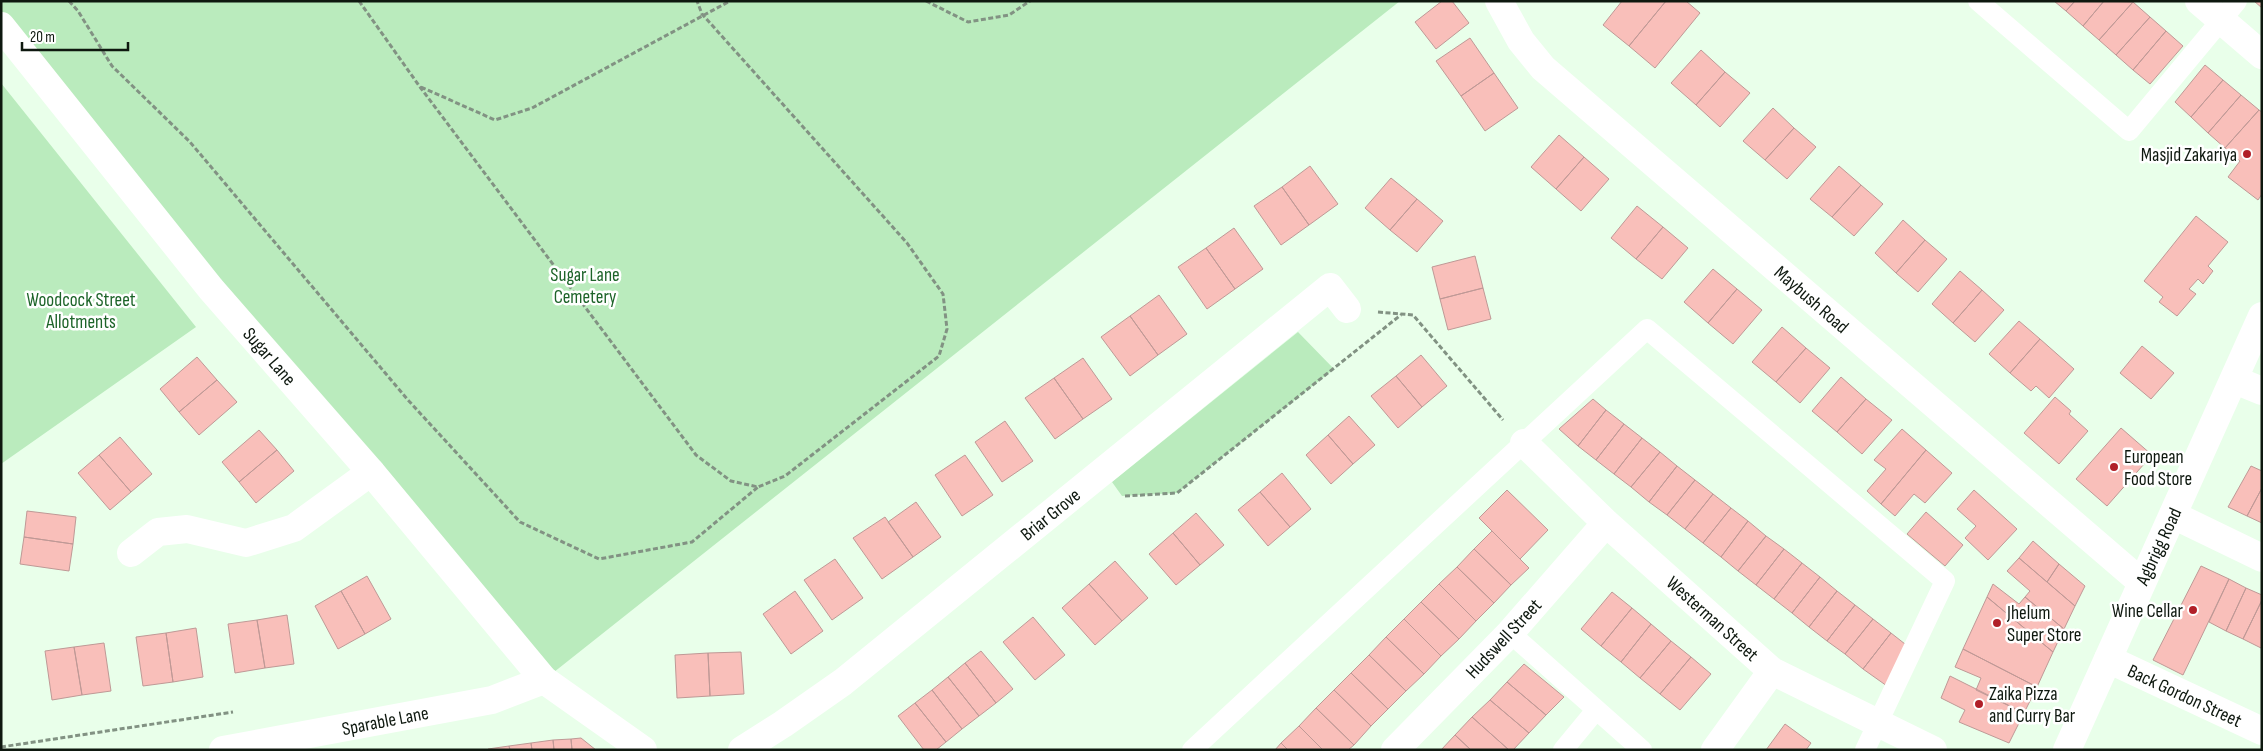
<svg xmlns="http://www.w3.org/2000/svg" width="2263" height="751" font-family="'Sofia Sans Condensed',sans-serif">
	<rect width="100%" height="100%" fill="#e9ffea"/>
	<path fill="#baebbd" d="M1 1H1400L544 680 1 29Z
		M1 83 196 327 1 464Z
		M1298 332 1334 369 1177 493 1122 496 1112 482Z"/>
	<path fill="#f9bfba" stroke="#bf9996" d="M1442 1H1452L1469 23 1436 49 1415 22Z
		M1622 1H1666L1629 46 1603 25Z
		M1666 1H1686L1700 13 1655 68 1629 46Z
		M2054 1H2075L2066 11Z
		M2075 1H2104L2083 26 2066 11Z
		M2104 1 2133 2 2099 40 2083 26Z
		M2254 1H2262V8Z
		M2133 2 2150 17 2116 55 2099 40Z
		M2150 17 2166 31 2133 70 2116 55Z
		M2166 31 2183 46 2150 84 2133 70Z
		M1470 38 1494 73 1461 96 1436 61Z
		M1701 50 1725 72 1696 105 1671 83Z
		M2205 65 2223 80 2191 117 2175 102Z
		M1725 72 1750 93 1720 127 1696 105Z
		M1494 73 1518 108 1485 131 1461 96Z
		M2223 80 2241 95 2208 133 2191 117Z
		M2241 95 2259 110 2225 148 2208 133Z
		M1773 108 1794 128 1765 160 1743 141Z
		M2259 110 2262 112V194L2258 200 2228 177 2240 161 2225 148Z
		M1794 128 1816 147 1787 179 1765 160Z
		M1559 135 1584 157 1556 189 1531 167Z
		M1584 157 1609 179 1581 211 1556 189Z
		M1310 166 1338 204 1309 225 1282 187Z
		M1839 166 1861 185 1832 217 1810 199Z
		M1391 178 1417 199 1390 230 1365 208Z
		M1861 185 1883 204 1854 236 1832 217Z
		M1282 187 1309 225 1281 245 1254 206Z
		M1417 199 1443 221 1417 252 1390 230Z
		M1637 206 1663 227 1636 259 1611 238Z
		M2196 216 2228 242 2208 266 2213 271 2203 284 2198 279 2189 289 2196 294 2177 316 2159 302 2163 297 2144 281Z
		M1903 220 1925 240 1896 273 1875 253Z
		M1663 227 1688 248 1662 279 1636 259Z
		M1234 228 1263 269 1235 289 1206 248Z
		M1925 240 1947 259 1918 292 1896 273Z
		M1206 248 1235 289 1207 309 1178 267Z
		M1475 256 1483 288 1440 299 1432 267Z
		M1713 269 1737 289 1708 323 1684 302Z
		M1960 271 1982 290 1953 323 1932 304Z
		M1483 288 1491 319 1448 330 1440 299Z
		M1737 289 1762 310 1733 344 1708 323Z
		M1982 290 2004 310 1975 342 1953 323Z
		M1159 295 1187 334 1158 355 1130 316Z
		M1130 316 1158 355 1130 376 1101 337Z
		M2019 321 2040 339 2010 373 1989 354Z
		M1782 327 1806 348 1776 382 1752 362Z
		M2040 339 2074 369 2049 398 2036 386 2031 391 2010 373Z
		M2142 346 2174 373 2151 399 2120 373Z
		M1806 348 1830 368 1800 403 1776 382Z
		M1421 355 1447 386 1422 407 1396 376Z
		M197 357 217 380 179 412 160 389Z
		M1083 358 1112 399 1083 419 1054 378Z
		M1396 376 1422 407 1398 428 1371 396Z
		M1841 377 1866 399 1837 432 1812 411Z
		M1054 378 1083 419 1055 439 1025 398Z
		M217 380 237 402 199 435 179 412Z
		M2055 397 2071 411 2069 414 2088 431 2059 464 2024 433Z
		M1593 399 1606 410 1578 446 1559 429Z
		M1866 399 1892 420 1862 454 1837 432Z
		M1606 410 1624 424 1596 460 1578 446Z
		M1349 416 1375 445 1353 464 1328 435Z
		M1005 421 1033 461 1002 482 975 442Z
		M1624 424 1642 438 1614 474 1596 460Z
		M2121 428 2152 455 2107 506 2076 479Z
		M1902 429 1926 450 1881 504 1867 491 1886 469 1874 460Z
		M259 430 277 450 239 482 222 462Z
		M1328 435 1353 464 1331 484 1306 455Z
		M120 437 152 474 131 492 99 455Z
		M1642 438 1660 452 1631 487 1614 474Z
		M277 450 294 471 256 503 239 482Z
		M1926 450 1952 473 1925 503 1914 494 1895 516 1881 504Z
		M1660 452 1677 466 1649 502 1631 487Z
		M99 455 131 492 110 510 78 473Z
		M965 455 993 495 962 516 935 475Z
		M1677 466 1695 480 1667 515 1649 502Z
		M2251 466 2262 471V488L2247 516 2228 507Z
		M1282 473 1311 509 1290 527 1260 492Z
		M1695 480 1713 494 1685 529 1667 515Z
		M2262 488V523L2247 516Z
		M1507 490 1548 530 1520 559 1479 518Z
		M1974 490 2017 529 1988 560 1965 538 1976 526 1957 509Z
		M1260 492 1290 527 1268 546 1238 510Z
		M1713 494 1731 508 1703 543 1685 529Z
		M916 502 941 537 913 557 888 522Z
		M1731 508 1748 521 1721 557 1703 543Z
		M27 511 76 517 73 544 24 537Z
		M1926 512 1963 545 1945 566 1907 534Z
		M1196 513 1224 545 1200 565 1173 533Z
		M885 517 913 557 882 579 853 538Z
		M1748 521 1766 536 1738 571 1721 557Z
		M1492 531 1529 568 1511 585 1474 549Z
		M1173 533 1200 565 1176 585 1149 554Z
		M1766 536 1784 549 1756 585 1738 571Z
		M24 537 73 544 69 571 20 564Z
		M2033 541 2059 564 2047 582 2019 558Z
		M1474 549 1511 585 1494 603 1457 567Z
		M1784 549 1802 563 1774 599 1756 585Z
		M2019 558 2075 606 2064 629 2025 597 2030 591 2007 571Z
		M835 559 863 598 832 620 804 580Z
		M1115 561 1148 598 1122 621 1089 584Z
		M1802 563 1820 577 1792 613 1774 599Z
		M2059 564 2085 586 2075 606 2047 582Z
		M2201 566 2229 579 2183 675 2153 660Z
		M1457 567 1494 603 1476 621 1439 584Z
		M367 576 391 619 365 634 341 591Z
		M1820 577 1837 591 1809 627 1792 613Z
		M2229 579 2246 588 2226 631 2209 622Z
		M1089 584 1122 621 1095 645 1062 608Z
		M1439 584 1476 621 1459 639 1421 602Z
		M1993 584 2019 604 2025 597 2064 629 2053 652 1987 597Z
		M2246 588 2262 595V600L2243 639 2226 631Z
		M341 591 365 634 338 649 315 606Z
		M795 591 823 631 791 654 763 614Z
		M1837 591 1855 605 1827 641 1809 627Z
		M1612 592 1632 608 1601 646 1581 629Z
		M1987 597 2053 652 2037 687 1963 649Z
		M2262 600V646L2261 648 2243 639Z
		M1421 602 1459 639 1441 656 1404 619Z
		M1855 605 1873 619 1845 654 1827 641Z
		M1632 608 1651 624 1621 662 1601 646Z
		M287 615 294 664 265 668 257 620Z
		M1033 617 1065 655 1035 680 1003 642Z
		M1404 619 1441 656 1424 674 1386 637Z
		M1873 619 1891 633 1863 669 1845 654Z
		M257 620 265 668 235 673 228 624Z
		M1651 624 1671 641 1640 678 1621 662Z
		M196 628 203 677 173 682 166 633Z
		M166 633 173 682 143 686 136 637Z
		M1891 633 1905 644 1887 686 1863 669Z
		M1386 637 1424 674 1406 691 1369 655Z
		M1671 641 1691 657 1660 694 1640 678Z
		M104 643 111 691 82 695 74 647Z
		M74 647 82 695 52 700 45 651Z
		M1963 649 2037 687 2024 713 1976 690 1981 678 1955 667Z
		M981 651 1013 689 996 703 965 663Z
		M741 652 744 694 710 696 708 653Z
		M708 653 710 696 677 698 675 655Z
		M1369 655 1406 691 1388 709 1351 673Z
		M1691 657 1711 674 1680 710 1660 694Z
		M965 663 996 703 979 716 948 677Z
		M1524 664 1564 697 1546 715 1507 682Z
		M1351 673 1388 709 1371 726 1334 690Z
		M1950 676 2024 713 2009 743 1959 722 1965 710 1941 698Z
		M948 677 979 716 962 729 932 690Z
		M1507 682 1546 715 1529 733 1490 700Z
		M932 690 962 729 946 742 915 703Z
		M1334 690 1371 726 1354 745 1316 708Z
		M1490 700 1529 733 1513 750H1509L1472 717Z
		M915 703 946 742 936 750H924L898 716Z
		M1316 708 1354 745 1348 750H1323L1299 726Z
		M1472 717 1509 750H1471L1455 735Z
		M1785 724 1811 743 1806 750H1766Z
		M1299 726 1323 750H1288L1281 743Z
		M1455 735 1471 750H1441Z
		M581 738 596 750H572L571 739Z
		M571 739 572 750H554L553 740Z
		M553 740 554 750H532L531 743Z
		M531 743 532 750H510L509 746Z
		M1281 743 1288 750H1275Z
		M509 746 510 750H488V749Z"/>
	<g fill="none" stroke-linecap="round" stroke-linejoin="round">
		<path stroke="#829283" stroke-width="3" stroke-dasharray="5 2.5" stroke-linecap="butt" d="M69 1 78 11 112 66 190 142 408 400 520 522 599 559 692 542 758 487
			M359 1 420 87 696 455 731 481 758 487 785 476 939 356 947 329 943 294 907 243 702 14 697 1
			M926 1 968 22 1009 15 1030 1
			M421 87 495 120 532 108 730 1
			M1378 312 1413 315 1503 420
			M1125 496 1177 493 1402 314
			M1 747 233 712"/>
		<path stroke="#fff" stroke-width="20" d="M1978 1 2129 131 2237 1
			M1510 633 1642 750
			M1192 750 1647 329 1945 581 1865 750
			M1563 750 1596 710"/>
		<path stroke="#fff" stroke-width="28" d="M1499 1 1521 41 1543 68 2141 582
			M2199 1 2262 55
			M2235 380 2262 391
			M1524 443 1606 523 1772 671 1933 750
			M2173 515 2262 558
			M131 553 158 532 187 529 246 543 294 528 371 472
			M2108 659 2262 731
			M223 750 492 700 544 680
			M742 750 783 724 843 682 1330 287 1347 309
			M1395 750 1510 633 1606 523
			M1715 750 1772 671"/>
		<path stroke="#fff" stroke-width="28" d="M1 26 211 289 371 472 544 680 643 750
			M2067 750 2262 316"/>
	</g>
	<g fill="#b11f28" stroke="#fff" stroke-width="2">
		<circle cx="2247" cy="154" r="5"/>
		<circle cx="2114" cy="467" r="5"/>
		<circle cx="2193" cy="610" r="5"/>
		<circle cx="1997" cy="623" r="5"/>
		<circle cx="1979" cy="704" r="5"/>
	</g>
	<g text-anchor="middle" stroke-width="5" stroke-linejoin="round" paint-order="stroke">
		<g font-size="19" fill="#0e180f" stroke="#fff" text-anchor="start">
			<text x="2237" y="161" text-anchor="end">Masjid Zakariya</text>
			<text x="2124" y="463">European<tspan x="2124" dy="22">Food Store</tspan></text>
			<text x="2183" y="617" text-anchor="end">Wine Cellar</text>
			<text x="2007" y="619">Jhelum<tspan x="2007" dy="22">Super Store</tspan></text>
			<text x="1989" y="700">Zaika Pizza<tspan x="1989" dy="22">and Curry Bar</tspan></text>
		</g>
		<g font-size="19" fill="#1d6429" stroke="#fff">
			<text x="585" y="281">Sugar Lane<tspan x="585" dy="22">Cemetery</tspan></text>
			<text x="81" y="306">Woodcock Street<tspan x="81" dy="22">Allotments</tspan></text>
		</g>
		<g font-size="19" fill="#0e180f" stroke="#fff">
			<text transform="translate(1812 299) rotate(41)" y="7">Maybush Road</text>
			<text transform="translate(270 356) rotate(49)" y="7">Sugar Lane</text>
			<text transform="translate(1050 514) rotate(-39)" y="7">Briar Grove</text>
			<text transform="translate(2158 546) rotate(-65)" y="7">Agbrigg Road</text>
			<text transform="translate(1713 618) rotate(42)" y="7">Westerman Street</text>
			<text transform="translate(1503 638) rotate(-47)" y="7">Hudswell Street</text>
			<text transform="translate(2185 695) rotate(25)" y="7">Back Gordon Street</text>
			<text transform="translate(385 720) rotate(-11)" y="7">Sparable Lane</text>
		</g>
	</g>
	<rect width="2263" height="751" fill="none" stroke="#0e180f" stroke-width="5"/>
	<path d="M22 42v8h106v-8" fill="none" stroke="#0e180f" stroke-width="2.5"/>
	<text x="30" y="42" font-size="15" fill="#0e180f" stroke="#ffffff" stroke-width="4" paint-order="stroke">20 m</text>
</svg>
